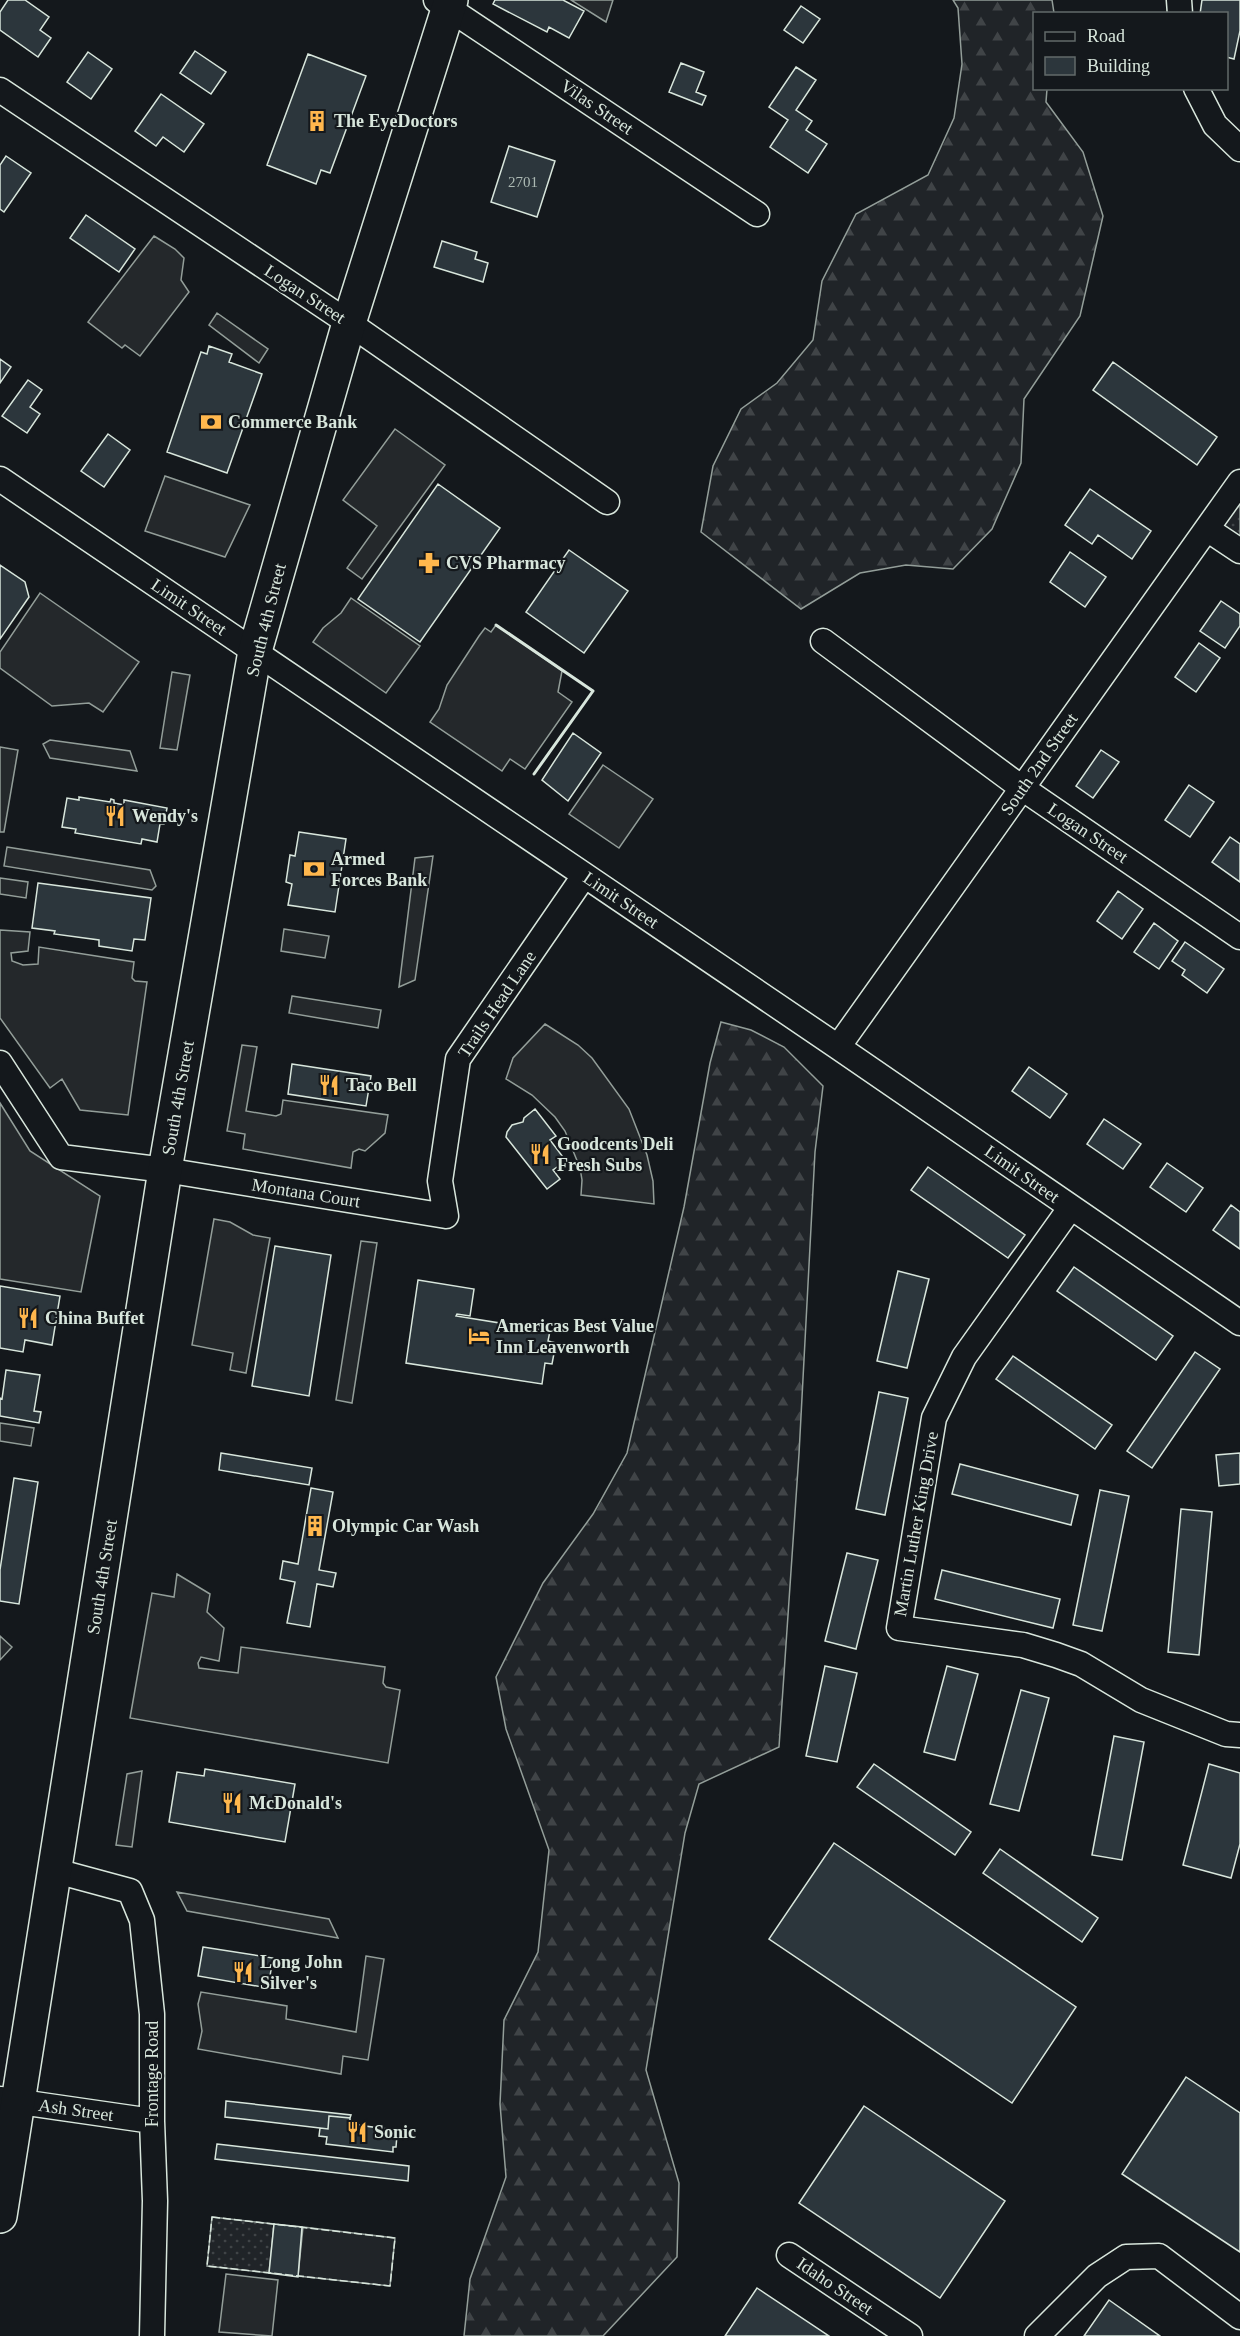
<svg xmlns="http://www.w3.org/2000/svg" width="1240" height="2336" font-family="'Times New Roman',serif">
	<defs>
		<pattern id="forest-firs" width="22" height="20" patternUnits="userSpaceOnUse" patternTransform="scale(1.5)"><rect width="22" height="20" fill="#202428"/><path d="M5 1l3.5 6h-7zM16 11l3.5 6h-7z" fill="#404447"/></pattern>
		<pattern id="park-dots" width="8" height="8" patternUnits="userSpaceOnUse" patternTransform="scale(1.5)"><rect width="8" height="8" fill="#202428"/><path d="M2 2h.1M6 6h.1" fill="none" stroke="#404447" stroke-width="1.8" stroke-linecap="round"/></pattern>
	</defs>
	<rect width="100%" height="100%" fill="#14181c"/>
	<path fill="url(#forest-firs)" stroke="#939e99" stroke-width="1.5" d="M953 0H1052L1054 13 1034 14V88L1047 89 1046 102 1083 152 1103 216 1080 316 1024 399 1021 463 992 529 953 569 906 565 860 573 801 609 701 532 713 466 741 409 777 383 813 340 822 281 856 214 928 175 954 118 962 64 958 8Z
		M721 1022 751 1030 784 1047 823 1086 815 1152 799 1454 779 1747 699 1784 685 1833 646 2070 679 2183 677 2257 603 2336H464L470 2279 506 2177 500 2104 504 2020 538 1952 549 1850 506 1729 496 1677 543 1583 593 1514 627 1453 684 1207 710 1063Z"/>
	<path fill="url(#park-dots)" stroke="#939e99" stroke-width="1.5" d="M1240 482V551L1207 529Z
		M212 2217 274 2224 269 2273 207 2266Z"/>
	<path fill="#202428" stroke="#939e99" stroke-width="1.5" d="M303 2227 395 2238 390 2286 298 2276Z"/>
	<path fill="#24282b" stroke="#939e99" stroke-width="1.5" d="M571 0H613L606 22Z
		M154 236 175 249 184 258 181 280 189 292 140 356 125 345 122 348 88 322Z
		M217 313 268 349 259 363 209 325Z
		M395 429 445 465 362 579 347 568 377 526 343 500Z
		M165 476 250 505 225 557 145 531Z
		M40 593 139 662 103 712 89 703 52 706 0 668V652Z
		M351 598 420 646 386 693 313 642 323 628 341 613Z
		M496 625 562 671 558 692 572 702 525 769 510 759 502 771 430 722 439 709 447 685 479 636 485 628 491 632Z
		M172 672 190 675 177 750 160 748Z
		M50 740 130 751 137 771 50 758 43 744Z
		M0 747 18 750 4 832H0Z
		M603 765 653 799 619 848 569 814Z
		M7 847 150 870 156 886 152 890 4 866Z
		M433 856 415 980 399 987 415 858Z
		M0 878 28 882 26 898 0 894Z
		M284 929 329 936 325 958 281 951Z
		M0 930 30 932 28 951 11 953 12 961 23 965 38 964 39 947 134 962 132 978 135 981 147 982 128 1115 80 1110 62 1079 50 1088 0 1018Z
		M292 996 381 1010 378 1028 289 1013Z
		M545 1024 578 1045 592 1058 629 1109 647 1155 653 1181 654 1204 581 1195 582 1180 580 1168 565 1131 555 1117 532 1095 506 1079 513 1058Z
		M242 1045 257 1047 246 1111 276 1116 281 1114 283 1100 388 1115 385 1133 365 1151 359 1149 353 1152 351 1168 243 1149 245 1134 227 1131Z
		M0 1103 30 1151 100 1196 81 1292 0 1279Z
		M214 1219 230 1222 253 1235 270 1238 246 1373 230 1370 233 1353 192 1345Z
		M361 1241 377 1243 352 1403 336 1400Z
		M0 1423 34 1428 31 1446 0 1441Z
		M177 1574 210 1594 207 1612 224 1628 219 1661 201 1657 198 1663 199 1668 238 1673 241 1647 385 1667 383 1683 386 1687 400 1690 388 1763 130 1718 152 1593 174 1597Z
		M0 1636 12 1647 0 1660Z
		M142 1771 132 1847 116 1845 127 1774Z
		M177 1892 329 1919 338 1938 187 1911Z
		M366 1956 384 1959 368 2060 343 2056 341 2074 198 2049 202 2031 198 2004 201 1992 287 2006 286 2019 356 2032Z
		M226 2274 278 2280 272 2336 219 2332Z"/>
	<path fill="#2c363c" stroke="#d8e6dc" stroke-width="1.5" d="M8 0H25L49 17 40 30 51 38 38 57 0 30V12Z
		M495 0H563L584 11 569 38 549 27 547 32 493 4Z
		M1202 0H1240V31L1234 59 1226 57V14H1200Z
		M801 6 820 19 803 43 784 30Z
		M195 51 226 72 211 94 180 73Z
		M88 52 112 69 91 99 67 82Z
		M308 54 366 76 330 173 321 170 316 184 267 165Z
		M681 63 704 72 696 92 706 96 702 105 669 92Z
		M796 67 816 80 796 110 812 121 806 130 827 144 808 173 770 147 788 120 769 107Z
		M161 94 204 124 184 152 163 137 156 146 135 131Z
		M509 146 555 161 537 217 491 202Z
		M6 156 31 173 4 212 0 209V165Z
		M86 215 135 249 119 272 70 238Z
		M442 241 477 252 475 259 488 263 483 282 434 267Z
		M209 346 232 354 229 362 262 374 227 473 167 452 201 352 207 354Z
		M0 359 11 367 0 383Z
		M1113 362 1217 437 1197 465 1093 390Z
		M28 380 42 390 30 407 40 414 27 433 2 416Z
		M108 434 130 450 104 487 81 471Z
		M438 484 500 528 420 642 358 599Z
		M1090 489 1151 531 1132 559 1098 535 1092 544 1065 525Z
		M569 550 628 591 584 653 526 612Z
		M1070 552 1106 577 1085 607 1050 582Z
		M0 565 25 582 29 597 0 639Z
		M1221 601 1240 614V626L1225 648 1200 631Z
		M1199 643 1220 658 1196 692 1175 677Z
		M573 733 601 753 568 801 542 780Z
		M1101 750 1119 762 1093 798 1076 786Z
		M1189 785 1214 802 1190 837 1165 820Z
		M79 797 110 802 111 799 114 800V803L124 805V800L167 808 164 824H160L157 842 142 839 141 844 75 833 76 829 62 827 67 798 79 800Z
		M299 832 346 839 335 912 288 905 292 884 286 882 290 855 295 856Z
		M1230 837 1240 844V882L1212 862Z
		M38 883 151 898 145 940 134 939 132 951 99 946V940L54 934 55 931 32 928Z
		M1118 891 1143 909 1122 939 1097 921Z
		M1154 923 1178 941 1159 969 1134 952Z
		M1185 942 1224 969 1207 993 1182 975 1185 970 1172 961Z
		M292 1064 371 1076 366 1106 288 1094Z
		M1029 1067 1067 1094 1050 1118 1012 1091Z
		M535 1109 556 1136 550 1140 566 1161 553 1170 560 1179 547 1189 506 1137 507 1132 512 1125 523 1122 524 1118Z
		M1104 1119 1141 1144 1123 1169 1087 1144Z
		M1167 1163 1203 1188 1186 1212 1150 1187Z
		M928 1167 1025 1235 1008 1258 911 1190Z
		M1231 1205 1240 1212V1249L1213 1230Z
		M275 1246 331 1255 309 1396 252 1386Z
		M1074 1267 1173 1336 1156 1360 1057 1291Z
		M898 1271 929 1279 907 1368 877 1361Z
		M418 1280 474 1289 470 1316 457 1314 456 1316 550 1331 548 1341 556 1343 552 1364 545 1363 542 1384 406 1363Z
		M0 1286 60 1296 52 1345 25 1340 23 1352 0 1348Z
		M1195 1352 1220 1369 1152 1468 1127 1451Z
		M1013 1356 1112 1425 1095 1449 996 1379Z
		M6 1370 40 1375 34 1411 41 1412 39 1423 0 1416V1398L2 1399Z
		M879 1392 908 1398 885 1515 856 1509Z
		M221 1453 312 1468 309 1485 219 1470Z
		M1240 1453V1484L1219 1486 1216 1455Z
		M960 1464 1078 1495 1071 1525 952 1494Z
		M14 1478 38 1482 19 1604 0 1601V1570Z
		M311 1488 333 1492 319 1570 336 1573 333 1587 317 1584 310 1627 287 1623 295 1582 280 1579 283 1561 298 1564Z
		M1100 1490 1129 1496 1102 1631 1073 1625Z
		M1181 1509 1212 1512 1199 1655 1168 1652Z
		M847 1553 878 1560 856 1649 825 1641Z
		M942 1570 1060 1599 1053 1628 935 1599Z
		M825 1666 857 1673 837 1762 806 1756Z
		M947 1666 978 1674 955 1760 924 1752Z
		M1021 1690 1049 1698 1019 1811 990 1804Z
		M1114 1736 1144 1742 1122 1860 1092 1855Z
		M874 1764 971 1832 955 1855 857 1787Z
		M1209 1764 1240 1773V1844L1231 1878 1183 1865Z
		M205 1769 295 1784 285 1842 169 1822 177 1772 204 1776Z
		M834 1843 1076 2007 1012 2103 769 1939Z
		M1000 1849 1098 1918 1082 1942 983 1873Z
		M203 1947 273 1958 268 1988 198 1976Z
		M1186 2077 1240 2113V2252L1122 2174Z
		M226 2101 351 2115 350 2118 329 2116 328 2129 320 2128 225 2117Z
		M864 2106 1005 2201 940 2298 799 2203Z
		M329 2116 350 2118V2124L395 2130V2135H397L396 2147H393V2152L326 2144 327 2137 319 2136 320 2128 328 2129Z
		M217 2144 409 2166 408 2181 215 2159Z
		M274 2224 302 2227 298 2277 269 2273Z
		M757 2288 829 2336H725Z
		M1109 2300 1160 2336H1084Z"/>
	<g fill="none" stroke-linecap="round" stroke-linejoin="round">
		<defs>
			<path id="minor" d="M436 0 757 214
				M1179 0 1180 14
				M1196 88 1215 125 1240 149
				M0 90 349 323 607 502
				M0 479 838 1047 1240 1323
				M1207 529 1240 551
				M823 641 1022 788 1240 937
				M838 1047 1240 482
				M0 1063 61 1157 165 1170 446 1216 440 1181 458 1059 584 876
				M1071 1207 964 1357 934 1418 899 1628 1023 1645 1056 1655 1081 1664 1141 1700 1226 1734 1240 1735
				M56 1871 130 1891 142 1920 152 2014V2121L155 2201 152 2336
				M0 2099 152 2121
				M789 2255 910 2336
				M1037 2336 1097 2276 1126 2257 1159 2256 1240 2317"/>
			<path id="highway" d="M0 2216 165 1170 255 651 349 323 451 0"/>
		</defs>
		<use href="#minor" stroke="#d8e6dc" stroke-width="27"/>
		<use href="#highway" stroke="#d8e6dc" stroke-width="36"/>
		<use href="#minor" stroke="#14181c" stroke-width="24"/>
		<use href="#highway" stroke="#14181c" stroke-width="33"/>
		<path stroke="#d8e6dc" stroke-width="1.5" stroke-dasharray="8 3" stroke-linecap="butt" d="M212 2217 395 2238 390 2286 207 2266Z"/>
		<path stroke="#d8e6dc" stroke-width="3" d="M496 625 593 691 534 774"/>
	</g>
	<defs>
		<symbol id="building-bare" viewBox="-9 -9 18 18"><path d="M-4-6H4V6H1V3H-1V6H-4ZM-2.5-4.3h1.7v1.8h-1.7ZM.8-4.3h1.7v1.8H.8ZM-2.5-1h1.7V.8h-1.7ZM.8-1h1.7V.8H.8Z" fill="#ffb74d" stroke="#14181c" stroke-width="2.5" paint-order="stroke"/></symbol>
		<symbol id="bank-bare" viewBox="-9 -9 18 18"><path d="M-6-4H6V4H-6ZM0-2.3a2.3 2.3 0 1 0 0 4.6a2.3 2.3 0 1 0 0-4.6Z" fill="#ffb74d" stroke="#14181c" stroke-width="2.5" paint-order="stroke"/></symbol>
		<symbol id="pharmacy-bare" viewBox="-9 -9 18 18"><path d="M-2-6h4v4h4v4h-4v4h-4v-4h-4v-4h4Z" fill="#ffb74d" stroke="#14181c" stroke-width="2.5" paint-order="stroke"/></symbol>
		<symbol id="restaurant-bare" viewBox="-9 -9 18 18"><path d="M-5-6h1v4h1v-4h1v4h1v-4h1v5L-1.5 .5V6h-2V.5L-5-1ZM5-6V6H3V1.5H1.5Q1.5-4 5-6Z" fill="#ffb74d" stroke="#14181c" stroke-width="2.5" paint-order="stroke"/></symbol>
		<symbol id="hotel-bare" viewBox="-9 -9 18 18"><path d="M-6-4.5h1.5V1H6V5H4.5V3h-9V5H-6ZM-4 0a1.8 1.8 0 1 1 3.6 0ZM.5 0V-2.5h3Q6-2.5 6 0Z" fill="#ffb74d" stroke="#14181c" stroke-width="2.5" paint-order="stroke"/></symbol>
	</defs>
	<g fill-rule="evenodd">
		<use href="#building-bare" x="302" y="106" width="30" height="30"/>
		<use href="#bank-bare" x="196" y="407" width="30" height="30"/>
		<use href="#pharmacy-bare" x="414" y="548" width="30" height="30"/>
		<use href="#restaurant-bare" x="100" y="801" width="30" height="30"/>
		<use href="#bank-bare" x="299" y="854" width="30" height="30"/>
		<use href="#restaurant-bare" x="314" y="1070" width="30" height="30"/>
		<use href="#restaurant-bare" x="525" y="1139" width="30" height="30"/>
		<use href="#restaurant-bare" x="13" y="1303" width="30" height="30"/>
		<use href="#hotel-bare" x="464" y="1321" width="30" height="30"/>
		<use href="#building-bare" x="300" y="1511" width="30" height="30"/>
		<use href="#restaurant-bare" x="217" y="1788" width="30" height="30"/>
		<use href="#restaurant-bare" x="228" y="1957" width="30" height="30"/>
		<use href="#restaurant-bare" x="342" y="2117" width="30" height="30"/>
	</g>
	<g text-anchor="middle" stroke-width="4.5" stroke-linejoin="round" paint-order="stroke">
		<g font-size="15" fill="#adbab4">
			<text x="523" y="187">2701</text>
		</g>
		<g font-size="18" fill="#d8e6dc" stroke="#14181c">
			<text transform="translate(597 107) rotate(34)" y="6">Vilas Street</text>
			<text transform="translate(305 294) rotate(33)" y="6">Logan Street</text>
			<text transform="translate(189 607) rotate(34)" y="6">Limit Street</text>
			<text transform="translate(266 620) rotate(-76)" y="6">South 4th Street</text>
			<text transform="translate(1039 764) rotate(-55)" y="6">South 2nd Street</text>
			<text transform="translate(1088 833) rotate(34)" y="6">Logan Street</text>
			<text transform="translate(621 900) rotate(34)" y="6">Limit Street</text>
			<text transform="translate(497 1004) rotate(-56)" y="6">Trails Head Lane</text>
			<text transform="translate(178 1098) rotate(-80)" y="6">South 4th Street</text>
			<text transform="translate(1022 1174) rotate(35)" y="6">Limit Street</text>
			<text transform="translate(306 1193) rotate(9)" y="6">Montana Court</text>
			<text transform="translate(916 1524) rotate(-80)" y="6">Martin Luther King Drive</text>
			<text transform="translate(102 1577) rotate(-81)" y="6">South 4th Street</text>
			<text transform="translate(152 2074) rotate(-90)" y="6">Frontage Road</text>
			<text transform="translate(76 2110) rotate(8)" y="6">Ash Street</text>
			<text transform="translate(835 2286) rotate(34)" y="6">Idaho Street</text>
		</g>
		<g font-size="18" font-weight="bold" fill="#d8e6dc" stroke="#14181c" text-anchor="start">
			<text x="334" y="127">The EyeDoctors</text>
			<text x="228" y="428">Commerce Bank</text>
			<text x="446" y="569">CVS Pharmacy</text>
			<text x="132" y="822">Wendy's</text>
			<text x="331" y="865">Armed<tspan x="331" dy="21">Forces Bank</tspan></text>
			<text x="346" y="1091">Taco Bell</text>
			<text x="557" y="1150">Goodcents Deli<tspan x="557" dy="21">Fresh Subs</tspan></text>
			<text x="45" y="1324">China Buffet</text>
			<text x="496" y="1332">Americas Best Value<tspan x="496" dy="21">Inn Leavenworth</tspan></text>
			<text x="332" y="1532">Olympic Car Wash</text>
			<text x="249" y="1809">McDonald's</text>
			<text x="260" y="1968">Long John<tspan x="260" dy="21">Silver's</tspan></text>
			<text x="374" y="2138">Sonic</text>
		</g>
	</g>
	<rect x="1033" y="12" width="195" height="78" fill="#14181c" stroke="#626a69" stroke-width="1.5"/>
	<rect x="1045" y="32" width="30" height="9" fill="#14181c" stroke="#626a69" stroke-width="1.5"/>
	<text x="1087" y="42" font-size="18" fill="#d8e6dc">Road</text>
	<rect x="1045" y="57" width="30" height="18" fill="#2c363c" stroke="#626a69" stroke-width="1.5"/>
	<text x="1087" y="72" font-size="18" fill="#d8e6dc">Building</text>
</svg>
